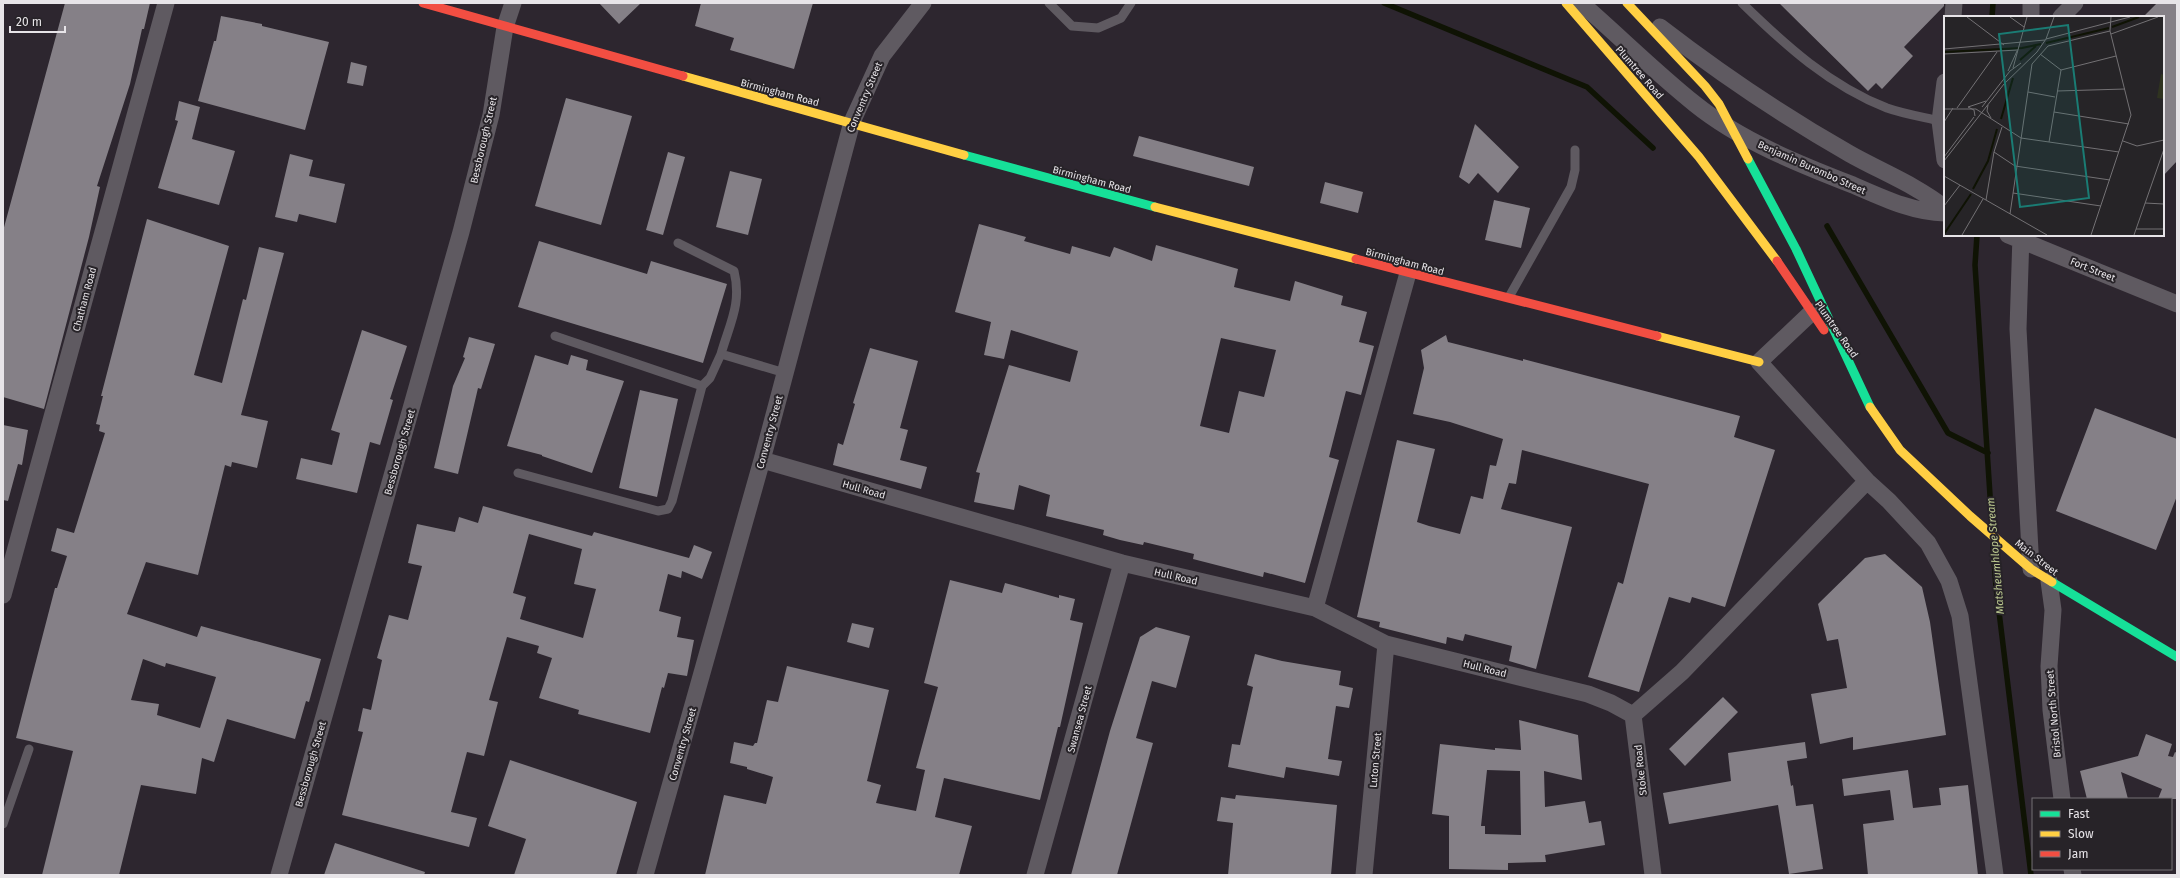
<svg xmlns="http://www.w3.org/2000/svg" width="2180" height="878" font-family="'Fira Sans',sans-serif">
	<rect width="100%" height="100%" fill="#262427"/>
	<path fill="#2d262f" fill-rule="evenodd" d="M3 3H2177V875H3ZM1945 17H2163V235H1945ZM2033 799H2171V869H2033Z"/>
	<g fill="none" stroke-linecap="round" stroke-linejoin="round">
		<path stroke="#0f1304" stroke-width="5.5" d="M1384 3 1587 87 1653 148
			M1992 17 1993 3
			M1827 226 1948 433 1988 453
			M1977 235 1975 265 1992 526
			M1993 545 1996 587 2031 875"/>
	</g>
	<path fill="#858087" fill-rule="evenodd" d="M65 3H150L144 29H142L130 84 97 186 100 187 89 237 44 409 3 397V231Z
		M599 3H641L619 24Z
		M701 3H813L794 69 730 50 734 38 695 26Z
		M1779 3H1944V6L1904 47 1913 56 1882 89 1876 83 1868 91Z
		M2157 3H2177V161L2163 176V17H2143Z
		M221 16 262 24V26L329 42 305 130 198 101 214 41H216Z
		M351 62 367 66 363 86 347 83Z
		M566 98 632 116 601 225 535 206Z
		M179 101 200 107 192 139 235 151 219 205 158 188 178 121 175 120Z
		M1475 124 1519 167 1498 193 1478 173 1469 184 1459 177Z
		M1139 136 1254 167 1249 186 1133 156Z
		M668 152 685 157 663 235 646 230Z
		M290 154 313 160 309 176 345 184 336 223 299 214 297 222 275 217Z
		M730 171 762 179 748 235 716 227Z
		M1325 182 1363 192 1358 213 1320 203Z
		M1494 200 1530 208 1521 248 1485 240Z
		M147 219 229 246 194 375 222 383 243 299 246 300 259 247 284 253 241 415 268 421 257 468 232 462 231 467 225 465 198 575 146 562 127 614 197 637 201 626 321 659 309 702 306 701 295 739 227 719 214 762 202 758 196 794 141 785 119 875H42L73 751 16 738 55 588H57L67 556 51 551 57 528 74 533 105 433 99 431 100 425 96 424 103 396H101ZM143 659 165 667 166 663 216 677 200 728 157 715 159 704 131 700Z
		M979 224 1026 237 1024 241 1070 254 1072 246 1110 257 1114 247 1152 261 1156 245 1238 269 1234 287 1290 301 1295 281 1343 296 1341 305 1367 312 1359 342 1374 346 1361 395 1346 391 1329 457 1339 460 1305 583 1264 572 1263 577 1193 559 1194 554 1144 542 1143 545 1120 540 1103 535 1104 530 1046 516 1050 495 1019 485 1014 510 974 502 980 473 976 472 1009 365 1070 382 1078 351 1011 330 1004 359 984 355 991 322 955 312ZM1221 338 1276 350 1264 397 1239 391 1229 433 1200 426Z
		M539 241 647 274 651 261 727 284 703 363 518 307Z
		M362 330 407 346 390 399 393 400 380 445 370 442 357 493 296 479 301 458 332 465 340 433 331 430Z
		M1446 335 1448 342 1523 361V359L1740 416 1734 437 1775 450 1725 607 1692 597 1690 603 1669 597 1639 692 1588 677 1618 582 1623 584 1649 484 1522 450 1516 484 1509 483 1501 509 1572 527 1536 669 1509 661 1512 646 1465 634 1463 641 1447 637 1446 644 1379 627 1380 622 1357 617 1397 440 1435 449 1417 522 1429 526 1460 534 1471 496 1483 499 1490 465 1496 466 1503 439 1450 422 1413 414 1424 368 1421 350Z
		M469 337 495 344 481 389 478 388 458 474 434 468 453 386 465 358 463 357Z
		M870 348 918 361 900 428 908 430 900 460 927 467 921 489 833 465 838 443 843 445 855 404 853 403Z
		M535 355 568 365 571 355 588 360 586 370 624 381 592 473 542 456V455L507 446Z
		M640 390 678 399 657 497 619 488Z
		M2095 408 2177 439V496L2156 550 2056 511Z
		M3 425 28 430 22 465 18 464 8 501 3 500Z
		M483 506 592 536 594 532 689 558 694 545 712 552 702 579 682 571 681 578 668 574 659 611 681 617 677 637 694 640 687 676 668 673 664 688 662 687 650 733 578 714 579 710 539 698 552 658 537 653 539 646 507 637 489 700 498 702 484 756 467 752 451 812 477 818 469 847 342 815 363 732 358 731 363 708 371 710 382 660 377 658 389 615 408 620 422 566 408 563 417 524 455 532 459 517 478 523ZM529 534 582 549 574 584 596 589 583 638 520 619 526 597 513 593Z
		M1885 554 1922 587 1930 622 1946 735 1853 750V737L1820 744 1811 694 1847 688 1838 639 1827 641 1818 604 1865 558Z
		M950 580 1002 593 1005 583 1059 598V595L1075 599 1070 620 1083 623 1060 727H1058L1040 800 944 778 935 817 972 826 959 875H705L724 795 766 804 773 777 747 769V767L730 763 734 742 753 746 755 743H757L767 700 778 702 787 666 889 690 867 781 881 785 876 803 916 811 925 770 916 768 938 687 924 683Z
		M852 623 874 628 869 648 847 642Z
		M1156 627 1190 636 1176 688 1152 681 1136 738 1153 743 1117 875H1071L1110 731 1140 637Z
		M1255 654 1282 661 1341 671 1339 685 1353 688 1349 708 1336 706 1328 759 1342 761 1339 776 1286 767 1284 778 1228 767 1232 744 1240 745 1253 687 1247 685Z
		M1723 697 1738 712 1685 766 1669 749Z
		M1519 720 1578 735 1582 780 1544 771 1545 807 1585 801 1589 823 1601 821 1605 845 1545 855 1546 862 1508 863V870L1449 869V816L1432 814 1440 744 1495 750V748L1521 750ZM1487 770 1520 771 1521 835 1485 834V826H1481Z
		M2146 734 2172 744 2168 756 2173 757 2175 752 2177 753V799H2158L2162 789 2121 772 2128 799H2087L2080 771 2138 756Z
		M1805 742 1807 758 1787 761 1791 786 1793 785 1796 806 1813 804 1823 869 1789 874 1778 805 1669 824 1663 793 1731 781 1728 753Z
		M510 760 637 802 616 875H514L526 839 488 826Z
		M1908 770 1913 808 1941 805 1939 788 1968 785 1978 875H1868L1863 824 1894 820 1890 790 1844 796 1842 779Z
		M1236 795 1337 805 1331 875H1228L1233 823 1217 821 1221 797 1235 799Z
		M335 843 425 872 424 875H324Z"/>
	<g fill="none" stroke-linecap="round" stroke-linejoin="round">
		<path stroke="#5f5a61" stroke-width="9" d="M1049 3 1072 26 1098 28 1121 18 1131 3
			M1742 3C1785 45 1830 86 1887 108 1904 114 1923 117 1940 121
			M678 243 734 271C742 303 730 323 721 354
			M1509 297 1571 187 1575 170V150
			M555 336 702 386 710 378 721 354 785 373
			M518 473 658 511 668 509 672 501 702 386
			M3 824 29 749"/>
		<path stroke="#5f5a61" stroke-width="17" d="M1581 3C1619 36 1655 72 1695 104 1741 141 1799 164 1853 185 1883 198 1912 212 1945 213
			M1953 17 1954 3
			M2031 17V3
			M2061 17 2075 3
			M1660 27C1721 74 1783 116 1850 154 1882 172 1916 185 1945 208
			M1945 82 1940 121 1945 160
			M2008 235 2177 304
			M2021 235 2018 329 2031 569
			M1812 312 1759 362 1867 481 1889 501 1928 543 1949 581 1960 616 1995 875
			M762 460 1122 563 1315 608 1386 644 1588 694 1611 703 1633 715 1653 875
			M2049 581 2053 610 2049 666 2051 710 2062 799
			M3 595 166 3
			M1315 608 1408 273
			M1633 715 1682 672 1867 481
			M2072 869 2073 875
			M279 875 461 232 491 115 505 27 513 3
			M645 875 762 460 852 122 882 56 923 3
			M1035 875 1122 563
			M1364 875 1386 644"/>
		<path stroke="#16e098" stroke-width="9" d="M964 155 1155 207
			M1748 159 1796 249 1870 407
			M2052 582 2177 657"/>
		<path stroke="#ffcf43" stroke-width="9" d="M1566 3 1699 157 1777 261
			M1627 3 1705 86 1719 104 1748 159
			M683 76 964 155
			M1155 207 1356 259
			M1657 336 1759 362
			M1870 407 1900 450 1970 516 2031 569 2052 582"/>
		<path stroke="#f24e42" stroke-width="9" d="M423 3 683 76
			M1356 259 1657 336
			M1777 261 1824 330"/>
	</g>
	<g text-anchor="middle" stroke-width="4" stroke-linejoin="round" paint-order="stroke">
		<g font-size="10" fill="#e7e4e8" stroke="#272328">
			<text transform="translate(1640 72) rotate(49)" y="4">Plumtree Road</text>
			<text transform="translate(780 92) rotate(15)" y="4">Birmingham Road</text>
			<text transform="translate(864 97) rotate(-67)" y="4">Conventry Street</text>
			<text transform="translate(483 140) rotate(-77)" y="4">Bessborough Street</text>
			<text transform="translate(1812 167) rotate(24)" y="4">Benjamin Burombo Street</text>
			<text transform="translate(1092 179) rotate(15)" y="4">Birmingham Road</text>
			<text transform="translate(1405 261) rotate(15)" y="4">Birmingham Road</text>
			<text transform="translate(2093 269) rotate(22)" y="4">Fort Street</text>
			<text transform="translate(84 299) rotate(-75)" y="4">Chatham Road</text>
			<text transform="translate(1837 329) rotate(55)" y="4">Plumtree Road</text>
			<text transform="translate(769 432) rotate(-75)" y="4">Conventry Street</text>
			<text transform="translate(399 452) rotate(-74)" y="4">Bessborough Street</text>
			<text transform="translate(864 489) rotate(16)" y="4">Hull Road</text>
			<text transform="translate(2037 557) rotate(38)" y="4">Main Street</text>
			<text transform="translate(1176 576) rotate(13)" y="4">Hull Road</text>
			<text transform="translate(1485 668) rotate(14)" y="4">Hull Road</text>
			<text transform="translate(2053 714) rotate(-95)" y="4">Bristol North Street</text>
			<text transform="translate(1079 719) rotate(-75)" y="4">Swansea Street</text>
			<text transform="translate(682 744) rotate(-74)" y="4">Conventry Street</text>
			<text transform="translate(1375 760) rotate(-85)" y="4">Luton Street</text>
			<text transform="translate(310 764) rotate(-74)" y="4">Bessborough Street</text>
			<text transform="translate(1640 770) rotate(-96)" y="4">Stoke Road</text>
		</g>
		<g font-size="11" font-style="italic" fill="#bcc990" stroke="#272328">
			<text transform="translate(1995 556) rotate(-95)" y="4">Matsheumhlope Stream</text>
		</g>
	</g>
	<g transform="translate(1944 16)">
		<rect width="220" height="220" fill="#262427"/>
		<path d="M217 58 220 59V83L213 82Z" fill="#2f3320"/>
		<path fill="none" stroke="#0f1304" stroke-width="2" d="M168 11 195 1M102 27 165 12M0 36 78 32 97 28M76 44 92 30M57 103 69 62M29 173 44 145 53 113M0 218 27 178"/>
		<path fill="none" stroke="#737174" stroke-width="1" d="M23 1 60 29M66 1 80 11M167 18 214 1M102 23 186 1M0 33 101 24M0 38 74 34M96 38 117 54M88 48 104 30 166 15M69 52 83 1M64 55 73 35M113 75 181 73M84 76 111 81M44 89 43 95 47 102M24 91 42 85M24 91 30 94 31 100M38 91 66 55 77 47M13 92 53 36M0 93H32L77 122 175 136M110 96 185 108M0 106 9 92M179 125 193 130 220 124M105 126 117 54 172 40M50 136 71 150 166 164M0 141 30 101M0 145 60 68 93 36 102 23 110 1M0 160 103 219M69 177 157 190M42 184 50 136 58 111M201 187 220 188M0 190 16 169M66 198 88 48M192 213H220M18 219 39 183M147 219 187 99 166 15 167 1M190 219 220 133"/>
		<path fill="#1a7c74" fill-opacity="0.15" stroke="#1a7c74" stroke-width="2" d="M124 9 145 182 76 191 55 18Z"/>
		<rect width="220" height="220" fill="none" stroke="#e7e4e8" stroke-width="2"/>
	</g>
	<rect width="2180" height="878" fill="none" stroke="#e7e4e8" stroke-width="8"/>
	<rect x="2032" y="798" width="140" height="72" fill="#272328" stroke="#747075"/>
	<rect x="2040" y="811" width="20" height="6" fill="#16e098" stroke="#747075"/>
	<text x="2068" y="818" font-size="12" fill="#e7e4e8">Fast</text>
	<rect x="2040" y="831" width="20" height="6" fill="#ffcf43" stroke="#747075"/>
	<text x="2068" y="838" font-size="12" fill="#e7e4e8">Slow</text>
	<rect x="2040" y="851" width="20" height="6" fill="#f24e42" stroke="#747075"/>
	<text x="2068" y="858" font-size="12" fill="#e7e4e8">Jam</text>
	<path d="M10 26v6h55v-6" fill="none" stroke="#e7e4e8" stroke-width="2"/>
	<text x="16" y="26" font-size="12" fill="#e7e4e8" stroke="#272328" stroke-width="3" paint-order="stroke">20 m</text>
</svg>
